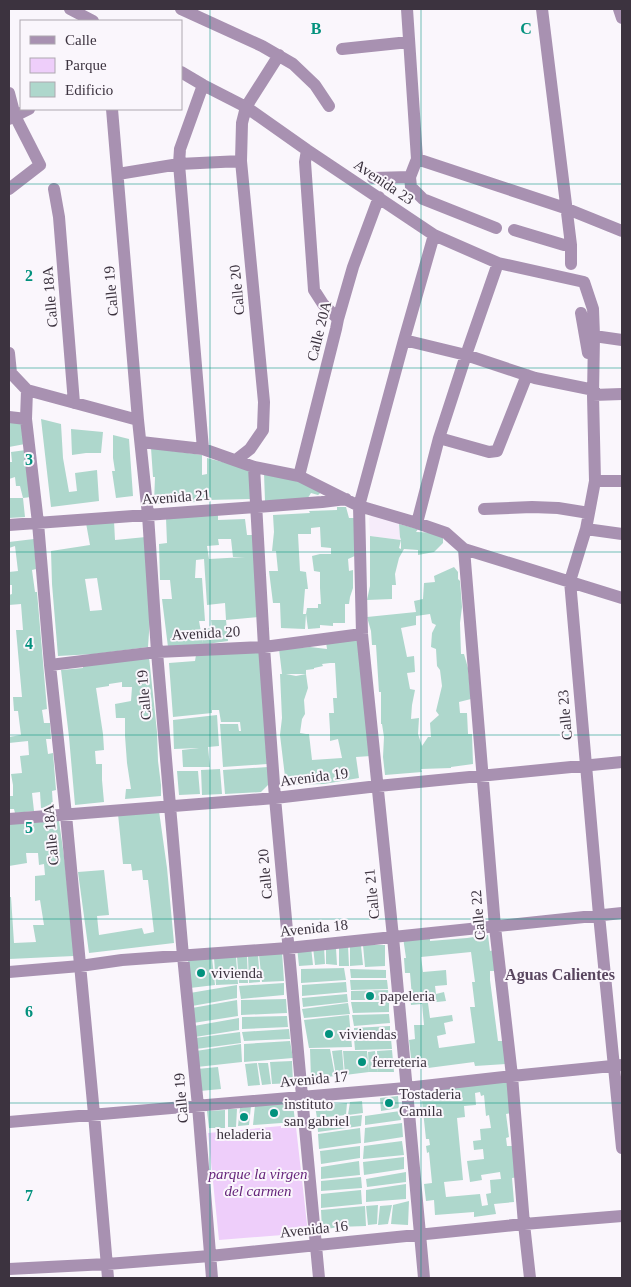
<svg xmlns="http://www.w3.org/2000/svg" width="631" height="1287" font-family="'Times New Roman',serif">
	<rect width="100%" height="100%" fill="#faf6fc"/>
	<path fill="#f6ecfa" d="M375 513 399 524 401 540 370 536 369 518Z"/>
	<path fill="#eecefa" d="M281 1126V1128L296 1127 308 1233 219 1240 208 1133Z"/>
	<path fill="#aed7cc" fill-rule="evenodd" d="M9 419 24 421 25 444 9 447Z
		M41 419 61 424 63 458 69 492 77 491 75 473 97 470 99 501 51 507Z
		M71 429 103 432 101 453H86L72 455Z
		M113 435 129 439 133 496 116 498 112 471H115L113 458Z
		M151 448 202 455V475L207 474V458L250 469V499L208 500 196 502 154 504 155 477H153Z
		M26 450 31 497 23 498 20 486H16L15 477 9 479V462H12L11 452Z
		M264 473 274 475 325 489 318 495 311 493 306 501H265Z
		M9 498H23L25 517 9 518Z
		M337 507H346L349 518H354L357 555 348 559 349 571 353 570V588L350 597 349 604H345V623H333V626L320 625V628L308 629 306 614 307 608H318V604H321L320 588V572L314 571 312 556 320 554H331V548L321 547 320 527 311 528V534H298L300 571 306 572 308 589H305L303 614H306L305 629 281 628 280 603H273L269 571H278L276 551H272L274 532 273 515 310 513 309 511 337 510Z
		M218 514V520L245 519 247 535H254L258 617 226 620 225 603 207 605 204 559 196 560 195 578H202L205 621H199L203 643 202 629 212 628 211 620H226L228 641 214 643 204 646 168 647 162 599H172L170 580H160L159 544 167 543 166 518ZM218 539H231L233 557H245L209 559 207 546 219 545Z
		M114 521 115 540 146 537 150 618 148 647 95 654 58 656 52 584 51 551 90 545 86 523ZM97 578 102 610 90 611 85 579Z
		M399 524 418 529 416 532 443 533V543L434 552 418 555V550L404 549 399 558 395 574 396 585H392V599L367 600 370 586V536L401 540 399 548 401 549V540L400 537Z
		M34 539 36 569 32 570 35 592H37L47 709 42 710 44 723H50L51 739H46L48 754 53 753 56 790 52 791 53 807 41 808 40 792 32 793 34 811 15 813 14 809H9V796H13V785L11 774 22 773 20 756 29 755 28 741 9 743V737L21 735 18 711H14L13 697H22L16 630H23L21 604 9 605V595L12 594V585H9V572L18 571 15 546 9 548V542Z
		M454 567 458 572V579L460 581 462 607 460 623 461 654H464L468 668 471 699 459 702 460 713H467L468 734H472L473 764 451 767V768L421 769 422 772 385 775 383 757 384 737 382 724H381V692H379L376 645H372L371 631 367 617 416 612 414 601 423 599 424 583 435 582 434 576ZM430 614 432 623 436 625 432 633 431 647 436 649 437 666 440 670 442 686 436 711 439 715 430 723 431 737H428L422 746 418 734 419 718 411 719 412 705 415 690 410 689 407 673 415 672 414 656 407 657 401 628 416 625V616Z
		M359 638 371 756 356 757 359 778 324 784 286 785 280 735 282 718 280 674H282L279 649 310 647 327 649 326 642ZM330 663H335L337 698H333L334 713H329L330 730V741L338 739 342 758 312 760 309 734H306L300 733 302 719 305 714 304 700 308 688 306 674 296 676 286 674H306V670L314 669V668L323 666 322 664Z
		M260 650 267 764 223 767 220 724H238L239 731H241L240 722H221L219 710H212V713L173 717 169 663 195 661 196 655Z
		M149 657 157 732 158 761 161 785V796L125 799 126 789H131L127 763 125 736V718H116L115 704 131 701 132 687H122V682L109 684V686L96 688 103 734 104 750 95 751 96 764H102V780L104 802 75 805 69 737 61 670 83 668V664Z
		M217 715 219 746 208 747 210 767H183L182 750 199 748 174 749 173 720Z
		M268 767 269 784 261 792 225 794 223 770Z
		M220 769 222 794 202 795 201 770Z
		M177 771H198L200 794 179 795Z
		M159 811 167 868 174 943 89 953 78 872 104 870 109 915 97 916 99 935 142 928 144 934 154 932 148 880H143L142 870 132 871 131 864H123L118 814Z
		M59 821 65 863 74 956 9 959V897H11L14 943 36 942 33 925H44L40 900 35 901V876L45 875 44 864 39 865 38 853H26L27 863 9 866V824Z
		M430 935V941L467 938 488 935 490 951 494 950 497 971H490V980L498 1041H505L506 1064 475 1066 474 1062 428 1068 427 1065 421 1066 420 1058H411L409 1040 415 1039 414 1025H424L422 1004 411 1005 410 997H412L410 973H405L404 958H406L403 937ZM471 952 475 982H472L475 1007H470L475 1043 439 1048 437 1036 446 1034 444 1023 453 1021 452 1015 430 1018 428 1003 446 1001 444 992 436 994 435 986 447 985 446 970 423 972 421 957Z
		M350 945 361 946 363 965 350 966Z
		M363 945H385V966L365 967Z
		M339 946H348L349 966H339Z
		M297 947H311L313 965 299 966Z
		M313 947H324L325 964 315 965Z
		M326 947 336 948 337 965 326 964Z
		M282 952 284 981 262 982 259 955Z
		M258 955 260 982 249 983 248 956Z
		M247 956 248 983H239L237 957Z
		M236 957 238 984 216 985 214 958Z
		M212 958 215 985 190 988 188 960Z
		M344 968 346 980 301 983V969Z
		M350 969 386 970V978H351Z
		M350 980H387L388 989 351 990Z
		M346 982 347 992 302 996V985Z
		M284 983V995L241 999 239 986Z
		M237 985V998L192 1006 190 993Z
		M388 990 389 1000H351V991Z
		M347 994 348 1002 303 1007 302 998Z
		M286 999 287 1013 241 1015V1000Z
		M237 1000 238 1016 193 1023 192 1008Z
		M351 1002H389V1012L353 1013Z
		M348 1003 350 1014 304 1018 302 1009Z
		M389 1014 390 1023 354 1026 352 1015Z
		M349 1015 352 1047 309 1048 304 1020Z
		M287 1016 288 1027 242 1029V1017Z
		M239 1018V1030L195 1037 194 1026Z
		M390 1026V1036L354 1037V1028Z
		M289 1029 290 1039 244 1041 242 1032Z
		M240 1032 241 1043 196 1049 195 1038Z
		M354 1038 391 1039 392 1049 355 1050Z
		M290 1041 293 1058 244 1062V1044Z
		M241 1044 242 1062 197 1067 196 1051Z
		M310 1049H330L335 1076 311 1079Z
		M342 1050 344 1075 336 1076 332 1051Z
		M392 1050 394 1072H378L377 1051Z
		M343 1051H367L369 1072 345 1075Z
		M375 1051 378 1072H369L368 1052Z
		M292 1061 293 1083 272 1084 270 1062Z
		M257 1063 260 1085 248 1086 245 1064Z
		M258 1063H268L271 1084 262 1085Z
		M218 1067 221 1089 200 1091 197 1069Z
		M508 1081 511 1113 506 1114 509 1137 506 1138 507 1146H515L519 1177 512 1178 514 1202 494 1204 496 1214 474 1217V1212L435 1215 434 1200 426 1201 424 1184 432 1183 429 1152 427 1153 426 1146 430 1145 429 1139H426L421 1092ZM480 1092 481 1096 484 1095 486 1116 489 1115 491 1128 480 1129 481 1140 473 1141 474 1150 483 1149 484 1159 467 1161 470 1182 482 1180 481 1175 500 1172 501 1179 490 1180 491 1193 486 1194 488 1205 482 1206 480 1194 446 1197 444 1182 463 1180 457 1118 465 1117 464 1106 476 1105 475 1093Z
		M398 1096 399 1108 381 1111 380 1098Z
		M362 1101 363 1113 348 1115 350 1102Z
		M293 1103 295 1122 253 1125 255 1105Z
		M347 1103 346 1115 317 1118 315 1106Z
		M251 1106 249 1125 238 1126 240 1108Z
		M228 1109H237L236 1127H228Z
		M225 1110V1128H209L207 1111Z
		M400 1111 401 1120 365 1125V1116Z
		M362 1115 361 1126 318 1132 317 1120Z
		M402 1123 403 1137 364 1143 365 1128Z
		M360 1128 361 1143 319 1149 318 1134Z
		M402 1141 404 1155 363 1159 364 1146Z
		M360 1146V1158L321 1164 320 1151Z
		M404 1157V1169L364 1175 363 1162Z
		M359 1161 360 1175 321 1179V1167Z
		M406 1172V1182L367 1187 366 1179Z
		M361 1177 362 1188 321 1191V1181Z
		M406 1184V1199L366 1202V1190Z
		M361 1190 362 1204 321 1208V1194Z
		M409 1201 408 1225 391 1224 393 1205Z
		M378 1205 377 1224 368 1225 366 1206Z
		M392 1205 388 1224 378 1225 380 1206Z
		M365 1206 366 1226 338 1227 322 1230 321 1210Z"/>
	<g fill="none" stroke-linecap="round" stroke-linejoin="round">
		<path stroke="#a891b1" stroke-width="12" d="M70 9 93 21
			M181 9 262 46 293 64 315 85 329 106
			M407 9 417 159 410 177 411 187 423 199 496 228
			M542 9 571 245V264
			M619 9 622 18
			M342 49 409 42
			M181 72 203 85 246 107 307 150 434 235 498 263 584 282 593 309 594 336 593 395 595 481 586 529 570 581 599 915 622 1148
			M9 93 15 116 40 165 9 189
			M112 109 138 420 148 515 157 652 170 806 183 956 198 1106 212 1278
			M9 119 29 109
			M307 150 305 162 314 290 323 304 338 319
			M417 159 565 208 622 231
			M118 174 179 164 241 161
			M373 178 410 177
			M54 189 59 217 74 403
			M514 230 564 245H571
			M581 313 588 353
			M594 336 622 340
			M404 340 466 355 535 378 594 390
			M9 353 11 373
			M9 371 27 390 138 420
			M27 390 26 419 38 523 50 665 66 815 94 1114 108 1278
			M593 395 622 394
			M9 417 26 419
			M439 438 489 452 497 451 527 375
			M141 442 203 449 254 467 299 476 359 506 417 523 446 533 464 549 622 598
			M203 449 179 164 180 149 203 85
			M236 460 250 449 263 430 264 402 241 161 242 123 246 107 279 55
			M254 467 264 647 275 798 302 1096 319 1278
			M299 476 336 329 338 319 353 267 379 197
			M595 481H622
			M484 509 532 507 558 508 589 513
			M417 523 439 438 466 355 498 263
			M9 525 257 507 322 502 346 499
			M586 529 622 534
			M464 549 495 927 512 1076 524 1224 530 1278
			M50 665 157 652 264 647 362 634
			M9 819 275 798 378 786 622 762
			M9 972 80 966 122 960 288 948 622 913
			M9 1122 406 1088 512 1076 622 1065
			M9 1269 107 1264 210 1256 524 1224 622 1216
			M424 1278 393 937 362 634 359 506 404 340 434 235"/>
	</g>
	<path fill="none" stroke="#02917d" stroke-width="1" stroke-opacity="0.55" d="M210 9V1278M421 9V1278M9 184H622M9 368H622M9 552H622M9 735H622M9 919H622M9 1103H622"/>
	<g fill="#02917d" stroke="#faf6fc" stroke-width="2">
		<circle cx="201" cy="973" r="5"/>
		<circle cx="370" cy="996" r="5"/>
		<circle cx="329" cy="1034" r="5"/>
		<circle cx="362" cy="1062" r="5"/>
		<circle cx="389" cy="1103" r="5"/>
		<circle cx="274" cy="1113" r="5"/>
		<circle cx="244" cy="1117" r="5"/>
	</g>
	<g text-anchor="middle" stroke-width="4" stroke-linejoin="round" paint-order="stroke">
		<g font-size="15" fill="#3c333f" stroke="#faf6fc">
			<text transform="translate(384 182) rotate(34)" y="5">Avenida 23</text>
			<text transform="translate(237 290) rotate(-96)" y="5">Calle 20</text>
			<text transform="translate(111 291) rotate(-95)" y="5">Calle 19</text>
			<text transform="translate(50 297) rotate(-95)" y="5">Calle 18A</text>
			<text transform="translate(319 331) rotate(-76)" y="5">Calle 20A</text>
			<text transform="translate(176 497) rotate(-4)" y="5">Avenida 21</text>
			<text transform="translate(206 633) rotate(-3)" y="5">Avenida 20</text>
			<text transform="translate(144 695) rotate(-95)" y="5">Calle 19</text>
			<text transform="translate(565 715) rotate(-95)" y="5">Calle 23</text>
			<text transform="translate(314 777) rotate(-7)" y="5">Avenida 19</text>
			<text transform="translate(51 835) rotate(-95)" y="5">Calle 18A</text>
			<text transform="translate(265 874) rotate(-95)" y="5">Calle 20</text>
			<text transform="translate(372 894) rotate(-96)" y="5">Calle 21</text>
			<text transform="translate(478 915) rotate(-95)" y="5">Calle 22</text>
			<text transform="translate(314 928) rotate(-6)" y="5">Avenida 18</text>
			<text transform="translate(314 1079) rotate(-5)" y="5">Avenida 17</text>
			<text transform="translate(181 1098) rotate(-95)" y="5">Calle 19</text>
			<text transform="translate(314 1229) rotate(-6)" y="5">Avenida 16</text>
		</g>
		<g font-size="15" fill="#3c333f" stroke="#faf6fc" text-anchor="start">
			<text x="211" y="978">vivienda</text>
			<text x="380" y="1001">papeleria</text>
			<text x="339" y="1039">viviendas</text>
			<text x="372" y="1067">ferreteria</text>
			<text x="399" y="1099">Tostaderia<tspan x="399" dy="17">Camila</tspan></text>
			<text x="284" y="1109">instituto<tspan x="284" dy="17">san gabriel</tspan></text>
			<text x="244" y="1139" text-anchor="middle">heladeria</text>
		</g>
		<g font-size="15" font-style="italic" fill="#66257b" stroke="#faf6fc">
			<text x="258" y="1179">parque la virgen<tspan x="258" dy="17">del carmen</tspan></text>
		</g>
		<g font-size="16" font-weight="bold" fill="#58465f" stroke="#faf6fc">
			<text x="560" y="980">Aguas Calientes</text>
		</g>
	</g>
	<g font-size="16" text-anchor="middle" font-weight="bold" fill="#02917d" stroke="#faf6fc" stroke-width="4" stroke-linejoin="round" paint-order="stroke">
		<text x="316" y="34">B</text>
		<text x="526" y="34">C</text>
		<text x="29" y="281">2</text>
		<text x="29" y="465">3</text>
		<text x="29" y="649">4</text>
		<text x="29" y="833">5</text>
		<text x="29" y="1017">6</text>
		<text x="29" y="1201">7</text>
	</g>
	<rect width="631" height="1287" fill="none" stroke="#3c333f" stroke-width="20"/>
	<rect x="20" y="20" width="162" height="90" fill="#faf6fc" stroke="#aea8b0"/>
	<rect x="30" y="36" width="25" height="8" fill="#a891b1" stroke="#aea8b0"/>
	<text x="65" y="45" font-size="15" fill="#3c333f">Calle</text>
	<rect x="30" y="58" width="25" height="15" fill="#eecefa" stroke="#aea8b0"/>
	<text x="65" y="70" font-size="15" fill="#3c333f">Parque</text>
	<rect x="30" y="82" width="25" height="15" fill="#aed7cc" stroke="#aea8b0"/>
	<text x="65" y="95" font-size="15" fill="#3c333f">Edificio</text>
</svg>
